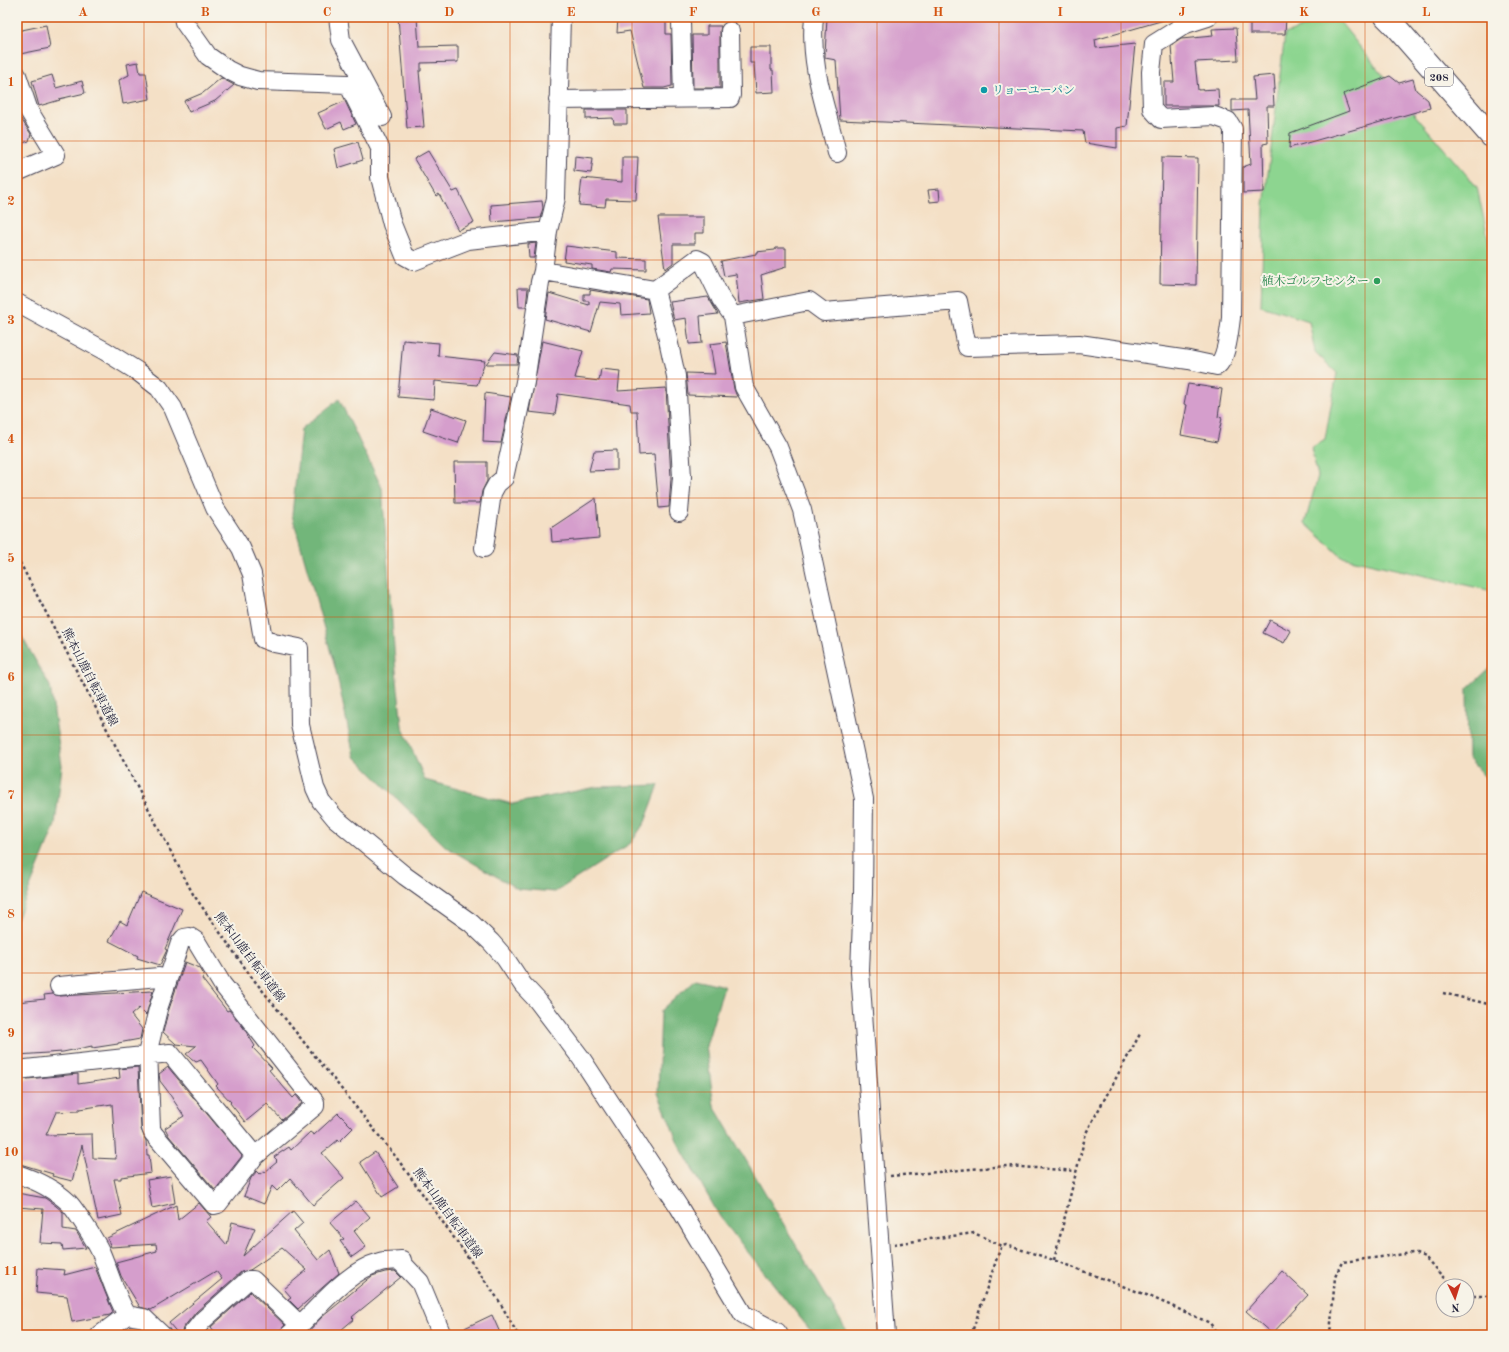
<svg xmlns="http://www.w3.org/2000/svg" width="1509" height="1352" font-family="'Old Standard TT','Noto Serif JP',serif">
	<rect width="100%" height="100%" fill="#f7f3e8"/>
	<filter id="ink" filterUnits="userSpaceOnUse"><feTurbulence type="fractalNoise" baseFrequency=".025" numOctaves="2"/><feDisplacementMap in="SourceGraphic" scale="8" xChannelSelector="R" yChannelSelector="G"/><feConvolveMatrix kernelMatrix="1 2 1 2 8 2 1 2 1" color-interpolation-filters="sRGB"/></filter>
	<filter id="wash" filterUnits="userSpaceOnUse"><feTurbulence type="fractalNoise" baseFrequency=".012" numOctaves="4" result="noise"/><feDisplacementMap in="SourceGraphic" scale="16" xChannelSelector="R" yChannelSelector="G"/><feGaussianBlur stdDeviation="0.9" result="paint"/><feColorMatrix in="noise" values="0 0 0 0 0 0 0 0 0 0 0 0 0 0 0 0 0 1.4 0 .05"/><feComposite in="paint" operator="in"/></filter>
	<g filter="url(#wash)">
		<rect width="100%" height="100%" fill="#f4e0c6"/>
		<path fill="#8dd590" stroke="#587c66" d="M1317 17H1336L1415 115 1477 187 1492 257V591L1342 557 1305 523 1318 476 1311 448 1325 439 1337 373 1315 352 1309 321 1261 306 1264 206 1285 34 1310 25Z"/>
		<path fill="#72b67a" stroke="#4a6c5a" d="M339 399 382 488 395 661 402 726 425 780 512 804 597 787 659 785 645 822 631 843 555 892 518 889 446 847 354 756 336 671 292 515 301 429Z
			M17 628 50 686 62 766 55 825 17 920Z
			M1492 666V785L1468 758 1467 689Z
			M696 979 724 986 706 1046 714 1106 849 1335H814L720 1217 679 1145 658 1093 661 1011Z"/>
		<g id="blocks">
			<path fill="#d59ecc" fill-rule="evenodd" d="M398 17H417L419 47 458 46V62L421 63V71H419L424 127 407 128Z
				M618 17H666V34H671L672 86 664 88H644L630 31 617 33Z
				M827 17H1164V20L1095 40 1096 48 1135 44 1127 126 1117 128V148L1085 143 1083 131 840 120 836 60 825 58V55Z
				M1250 17H1286L1285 34H1250Z
				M46 25 50 48 20 54 17 31Z
				M707 26H721L720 31V88H693L692 35H707Z
				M1236 28 1238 60 1195 62 1198 90 1218 89 1219 106H1164V82H1174L1171 46 1181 39 1213 36 1212 29Z
				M750 47H771V70H773L774 92 756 93 754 63H750Z
				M138 62 140 73H146L150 99 123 104 119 80 129 75 127 64Z
				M52 75 56 88 82 81 85 93 59 99 60 100 39 106 32 81Z
				M1274 75 1275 89H1273L1274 106H1267L1268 143 1263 144 1264 192 1243 193V167L1251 164 1248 110 1232 111V100H1255L1253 77Z
				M1390 76 1399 83 1413 79 1416 90 1428 100 1430 108 1289 148 1290 133 1349 111 1343 94Z
				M221 78 234 85 215 101 189 112 184 101 203 93Z
				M345 101 356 124 344 129 341 122 326 129 318 113Z
				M586 110H627V124H614L613 118 586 119Z
				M21 119 31 134 29 141 20 144 17 134V120Z
				M358 142 363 160 338 168 334 149Z
				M428 151 453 192 458 190 474 222 458 230 439 194 436 196 414 159Z
				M575 156 593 158 591 173 574 171Z
				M622 157H638L636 200 606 199 605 207 579 205 582 178 622 182Z
				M1162 157 1198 158 1196 285 1160 284Z
				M939 189 940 201 930 202 928 190Z
				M542 201 543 208 540 218 492 222 491 205Z
				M658 217H704V233H695V244H673V263L665 269Z
				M536 243 534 258H529L528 244Z
				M566 246 617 252V258L646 259V270L612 269 611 272 592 269V265L564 261Z
				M776 248H786V267L761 275 764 299 739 303 736 274 724 276 721 261 756 254V252L775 250Z
				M518 288H528L526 307H519Z
				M590 290 647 299 649 313 621 315 620 304 600 302 591 332 545 319 549 293 589 305V301H584V294H590Z
				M708 297 718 314 700 316 702 343 689 344 686 318 674 320 670 302Z
				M403 340 439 343 438 356 485 361 477 385 435 381 434 400 398 397Z
				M542 341 583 351 575 378 599 381 601 369 620 371 618 391 666 388 671 478 669 507 659 508 654 454 639 455 637 411H631L630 404 558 394 555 415 529 412Z
				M726 342 734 389 737 397 688 395 686 373 715 374 710 344Z
				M495 352 518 355 517 364H486Z
				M1188 384 1222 389 1218 417 1222 418 1217 442 1181 435 1187 405 1184 404Z
				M485 393 511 397 501 443 483 442Z
				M431 408 466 420 458 443 423 431Z
				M617 450V470L589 471 594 451Z
				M454 462H487V481L482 491 480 503H455Z
				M596 498 599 538 552 542 551 528Z
				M1270 620 1291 631 1284 643 1263 633Z
				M141 892 182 909 165 949 167 950 165 954 160 965 137 958 138 956 109 941 120 921 127 925Z
				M185 962 200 968 204 975 202 979 227 1011 229 1010 243 1027 255 1046 253 1048 272 1068 269 1070 293 1098 296 1095 302 1103 282 1120 267 1104 245 1122 230 1103 231 1102 216 1086 218 1084 201 1060 196 1062 186 1054 196 1046 176 1044 163 1032 168 1012Z
				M153 991 146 1015 139 1008 131 1015 142 1029 140 1039 118 1043V1044L92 1048V1046L63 1052 17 1055V1002L45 999 44 995 53 994 60 996Z
				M138 1067 141 1129 146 1141 147 1155H149L151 1173 121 1177V1179H114L122 1215 98 1220 82 1145 72 1181 52 1176 53 1174 17 1163V1080L78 1074V1084L120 1078 119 1069ZM112 1104 116 1159 93 1158 92 1134 46 1135 56 1112 79 1111V1109Z
				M168 1067 242 1156 215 1190 169 1136 165 1128 184 1116 172 1098H173L160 1081 159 1074Z
				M338 1113 353 1128 339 1142 338 1140 322 1153 344 1178 313 1205 290 1178 277 1191 272 1186 264 1204 244 1196 251 1178 257 1171 260 1174 264 1171 265 1172 277 1162 276 1161 277 1160 274 1157 289 1147 291 1150 310 1132 314 1135Z
				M375 1152 398 1187 382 1197 360 1162Z
				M171 1176 175 1203 152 1208 147 1180Z
				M17 1193 45 1198 56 1206 63 1212V1229L76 1231 86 1248 63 1250 62 1244 40 1243 43 1209 17 1207Z
				M356 1201 370 1217 354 1231 366 1247 352 1257 340 1241 344 1239 330 1223Z
				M199 1203 211 1217 206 1221 227 1245 232 1222 255 1228 243 1256 293 1211 303 1223 294 1231 318 1260 330 1250 339 1273 298 1309 288 1299 291 1297 284 1289 307 1270 282 1248 250 1270 241 1272 196 1312 183 1328 181 1335H179L169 1323 222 1279 216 1271 151 1310 140 1307 121 1276 116 1262 157 1251 156 1244 111 1247 107 1238 176 1205 178 1220Z
				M95 1267 113 1312 110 1315 72 1322 67 1296 36 1293 38 1268 65 1270 64 1275Z
				M395 1271 401 1277 352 1317 354 1319 335 1335H305L322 1317 372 1276 385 1272Z
				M1282 1271 1308 1295 1272 1334 1246 1311Z
				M250 1292 285 1325 279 1332V1335H217L211 1327Z
				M492 1315 501 1335H452V1334Z"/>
		</g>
	</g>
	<g filter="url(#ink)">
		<use href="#blocks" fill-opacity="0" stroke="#423e50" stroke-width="1"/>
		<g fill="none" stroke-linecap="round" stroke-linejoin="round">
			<defs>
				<path id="minor" d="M183 17 184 22 208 56 228 70 240 76 258 81 348 84 380 148V177L392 224 405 256 414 261 468 240 548 231
					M338 17 341 40 382 117
					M561 17 556 198 548 231 543 271 655 290 697 259 703 262 721 299 733 316 744 387 778 447 802 510 864 799 863 894 860 971 886 1335
					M814 17C809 66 826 106 837 153
					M681 21 683 98
					M17 75 29 111 56 155 17 172
					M558 100 730 98 731 95 730 31
					M655 290 667 335 676 376 682 477 679 512
					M17 303 105 351 137 371 159 388 173 408 215 508 241 548 252 574 263 639 274 643 299 648 300 725 315 788 321 801 335 818 405 876 471 923 491 942 505 958 523 985 537 1000 581 1058 679 1207 743 1314 777 1332 779 1335
					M733 316 809 301 824 312 958 301 967 347 1079 344 1189 360 1217 366C1227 358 1229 332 1231 318L1233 129 1228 121 1214 116 1161 119 1152 109 1151 72 1154 44 1186 24 1208 17
					M484 548 492 493 497 484 504 478 525 382 540 282 543 271
					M190 937 196 941 222 984 315 1102V1106L255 1156 218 1204 214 1205 153 1133 151 1128 148 1050 158 1009 180 943 184 938Z
					M59 986 159 977 167 980
					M17 1070 170 1053 255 1156
					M17 1174C35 1180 54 1189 68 1202 75 1209 97 1243 101 1253 110 1274 115 1295 127 1315L144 1318 162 1335
					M100 1335 127 1315
					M191 1335 203 1320 248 1280H253L300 1325
					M289 1335C317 1311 344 1272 380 1262 387 1260 395 1261 402 1260V1263L420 1282 442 1335"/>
				<path id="highway" d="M1386 17 1394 25 1492 137"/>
			</defs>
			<use href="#minor" stroke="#423e50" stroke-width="20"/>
			<use href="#highway" stroke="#423e50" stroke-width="24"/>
			<path stroke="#423e50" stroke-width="2.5" stroke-dasharray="3 3" stroke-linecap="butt" d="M17 557 193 894 250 975 396 1157 498 1299 518 1335
				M1443 993 1492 1005
				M890 1176 1007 1166 1077 1171
				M894 1244 974 1233 1002 1246
				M1054 1260 1086 1133 1140 1034
				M1467 1296H1492
				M971 1335 999 1252 1002 1246 1006 1245 1048 1258 1149 1296 1210 1323 1218 1335
				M1328 1335 1330 1334 1335 1277 1342 1262 1413 1253 1425 1257 1451 1286"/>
			<use href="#minor" stroke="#fff" stroke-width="18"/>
			<use href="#highway" stroke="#fff" stroke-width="22"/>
		</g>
	</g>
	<path fill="none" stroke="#d45411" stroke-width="1" stroke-opacity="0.55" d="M144 17V1335M266 17V1335M388 17V1335M510 17V1335M632 17V1335M754 17V1335M877 17V1335M999 17V1335M1121 17V1335M1243 17V1335M1365 17V1335M17 141H1492M17 260H1492M17 379H1492M17 498H1492M17 617H1492M17 735H1492M17 854H1492M17 973H1492M17 1092H1492M17 1211H1492"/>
	<circle fill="#0f9aa8" stroke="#f7f3e8" stroke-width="1.5" cx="984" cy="90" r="4"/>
	<circle fill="#2e9e5b" stroke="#f7f3e8" stroke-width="1.5" cx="1377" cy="281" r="4"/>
	<g text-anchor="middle" stroke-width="4" stroke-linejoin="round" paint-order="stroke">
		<rect fill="#f7f3e8" stroke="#62616f" stroke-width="1" x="1425" y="68" width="28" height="18" rx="3"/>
		<g font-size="11" font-weight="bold" fill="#22223b">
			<text x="1439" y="81">208</text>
		</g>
		<g font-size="12" fill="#0d838f" stroke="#f7f3e8" text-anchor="start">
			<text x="992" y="94">リョーユーパン</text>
		</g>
		<g font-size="12" fill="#27864d" stroke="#f7f3e8" text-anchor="end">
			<text x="1369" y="285">植木ゴルフセンター</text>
		</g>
		<g font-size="12" fill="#22223b" stroke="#f7f3e8">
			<text transform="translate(90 677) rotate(63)" y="4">熊本山鹿自転車道線</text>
			<text transform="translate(250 957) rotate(53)" y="4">熊本山鹿自転車道線</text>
			<text transform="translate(448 1213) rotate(54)" y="4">熊本山鹿自転車道線</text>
		</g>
	</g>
	<rect width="1509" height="1352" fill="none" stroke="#f7f3e8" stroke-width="44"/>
	<g transform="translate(1455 1298) rotate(176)"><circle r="19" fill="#f7f3e8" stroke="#a29fa3"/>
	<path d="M0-3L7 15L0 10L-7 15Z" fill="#c8321e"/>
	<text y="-6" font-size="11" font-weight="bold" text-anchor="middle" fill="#22223b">N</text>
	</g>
	<rect x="22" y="22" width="1465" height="1308" fill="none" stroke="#d45411" stroke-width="1.5"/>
	<g font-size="13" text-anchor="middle" font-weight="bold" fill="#d45411">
		<text x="83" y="16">A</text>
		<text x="205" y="16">B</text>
		<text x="327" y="16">C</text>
		<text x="449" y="16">D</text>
		<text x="571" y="16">E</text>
		<text x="693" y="16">F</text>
		<text x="816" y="16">G</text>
		<text x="938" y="16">H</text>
		<text x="1060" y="16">I</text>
		<text x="1182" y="16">J</text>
		<text x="1304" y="16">K</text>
		<text x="1426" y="16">L</text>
		<text x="11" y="86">1</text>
		<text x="11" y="205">2</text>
		<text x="11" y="324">3</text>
		<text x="11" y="443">4</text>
		<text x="11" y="562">5</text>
		<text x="11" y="681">6</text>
		<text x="11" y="799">7</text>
		<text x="11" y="918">8</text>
		<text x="11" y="1037">9</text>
		<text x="11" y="1156">10</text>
		<text x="11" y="1275">11</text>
	</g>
</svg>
